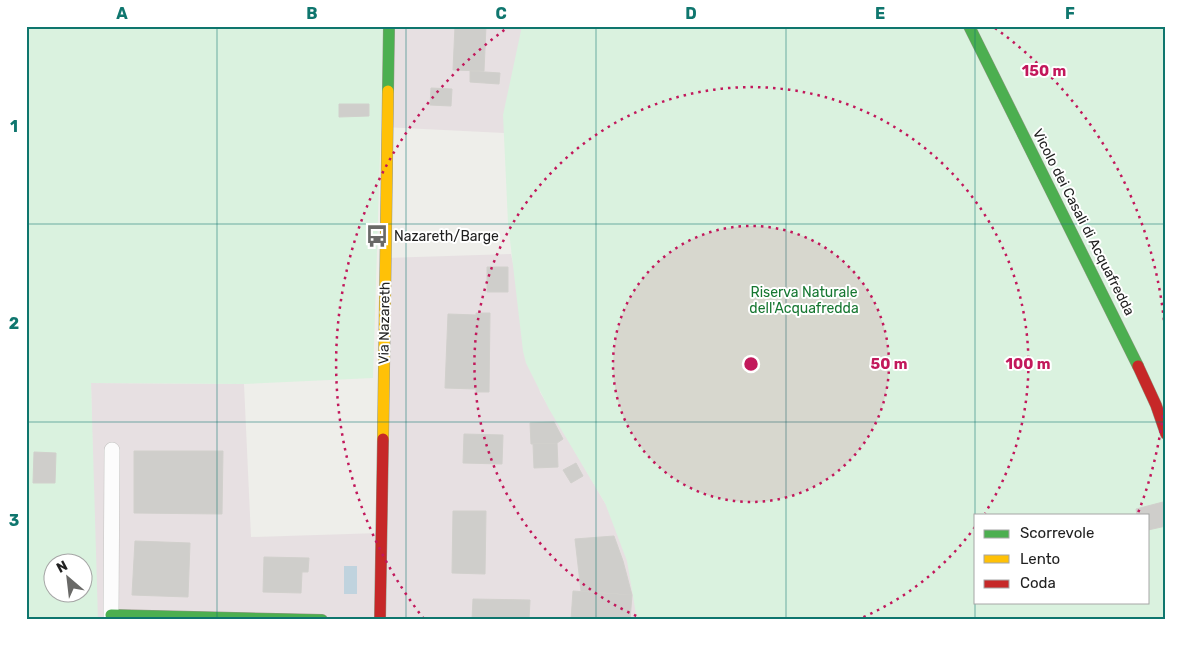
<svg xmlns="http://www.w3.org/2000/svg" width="1192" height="646" font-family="Rubik,sans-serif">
	<rect width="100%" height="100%" fill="#eeeeea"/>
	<path fill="#e7e0e2" d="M389 26H527L504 133 383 127Z
		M511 254 540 392 605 503 642 541 648 620H96L91 383 244 384 251 537 380 533 385 258Z"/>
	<path fill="#daf2df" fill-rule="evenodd" d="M26 26H384L373 378 244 384 91 383 98 620H26ZM52 564H82V594H52Z
		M522 26H1166V620H637L627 561 605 503 549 409 526 363 523 351 508 223 503 115ZM976 515H1148V602H976Z"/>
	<path fill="#c0d3de" d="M344 566H357V594H344Z"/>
	<path fill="#cfcecb" stroke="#d1d0cc" d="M455 26H486L484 71 453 70Z
		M470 71 500 73 499 84 470 82Z
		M431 88 452 89 451 106 430 105Z
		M339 104H369V116L339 117Z
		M487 267H508V292H487Z
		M476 313H490L489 392H476V389L445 388 448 314 476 315Z
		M554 422 563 439 557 443 531 444 530 423Z
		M464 434 503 435 502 464 463 463Z
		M557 443 558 467 534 468 533 444Z
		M134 451H223L222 514 134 513Z
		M34 452 56 453 55 483H33Z
		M576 463 583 476 571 483 563 470Z
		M1163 502H1166V526L1148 530V515H1137L1136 509Z
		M453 511H486L485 574 452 573Z
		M614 536 623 561 632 595 581 591 575 539Z
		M135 541 190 543 188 597 132 595Z
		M264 557 309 558 308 572H302L301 593 263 592Z
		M573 591 632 595 630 620H571Z
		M473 599 530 600 529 620H472Z"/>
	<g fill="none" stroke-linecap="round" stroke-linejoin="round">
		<defs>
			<path id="street" d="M111 620 112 450"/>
			<path id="fast" d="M969 26 1138 366
				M388 91 389 26
				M111 615 322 620"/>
			<path id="slow" d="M383 439 388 91"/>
			<path id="jam" d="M1138 366 1156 405 1166 434
				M380 620 383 439"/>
		</defs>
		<use href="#street" stroke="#c4c4c2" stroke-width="16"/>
		<use href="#fast" stroke="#929783" stroke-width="12"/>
		<use href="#slow" stroke="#929783" stroke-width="12"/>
		<use href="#jam" stroke="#929783" stroke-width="12"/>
		<use href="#street" stroke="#fcfcfc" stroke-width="15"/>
		<use href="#fast" stroke="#4caf50" stroke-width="11"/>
		<use href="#slow" stroke="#ffc107" stroke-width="11"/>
		<use href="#jam" stroke="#c62828" stroke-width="11"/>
	</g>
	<path fill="none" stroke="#0f766e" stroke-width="1" stroke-opacity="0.55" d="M217 26V620M406 26V620M596 26V620M786 26V620M975 26V620M26 224H1166M26 422H1166"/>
	<circle cx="751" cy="364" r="138" fill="#c2185b" fill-opacity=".12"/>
	<g fill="none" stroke="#c2185b" stroke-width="2.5" stroke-dasharray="2.5 5">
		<circle cx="751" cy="364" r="138"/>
		<path d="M975 527A277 277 0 0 1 859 619M643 619A277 277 0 1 1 985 513"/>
		<path d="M1166 378A415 415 0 0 1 1138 513M424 619A415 415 0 0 1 507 28M995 28A415 415 0 0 1 1166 350"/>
	</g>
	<defs>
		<symbol id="bus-bare" viewBox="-9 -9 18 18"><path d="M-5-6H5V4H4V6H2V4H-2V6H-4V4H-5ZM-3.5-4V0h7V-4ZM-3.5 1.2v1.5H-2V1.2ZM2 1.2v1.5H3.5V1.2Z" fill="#696967" stroke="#fff" stroke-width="2.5" paint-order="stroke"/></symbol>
	</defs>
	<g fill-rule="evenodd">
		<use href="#bus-bare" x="361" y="220" width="32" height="32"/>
	</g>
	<g text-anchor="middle" stroke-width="4" stroke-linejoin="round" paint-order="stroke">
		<g font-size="14" fill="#212121" stroke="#fff">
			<text transform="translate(1084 222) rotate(63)" y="5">Vicolo dei Casali di Acquafredda</text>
			<text transform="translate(384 323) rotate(-89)" y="5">Via Nazareth</text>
		</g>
		<g font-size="14" fill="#212121" stroke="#fff" text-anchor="start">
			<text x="394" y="241">Nazareth/Barge</text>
		</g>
		<g font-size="14" fill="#167731" stroke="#fff">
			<text x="804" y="297">Riserva Naturale<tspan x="804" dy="16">dell'Acquafredda</tspan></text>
		</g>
	</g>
	<circle cx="751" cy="364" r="8" fill="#c2185b" stroke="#fff" stroke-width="2.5"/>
	<g font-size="15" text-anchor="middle" font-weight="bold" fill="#c2185b" stroke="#fff" stroke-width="4" stroke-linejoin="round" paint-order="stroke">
		<text x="1044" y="76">150 m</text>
		<text x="889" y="369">50 m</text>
		<text x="1028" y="369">100 m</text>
	</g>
	<rect width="1192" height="646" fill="none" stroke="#ffffff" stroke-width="55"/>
	<rect x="974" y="514" width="175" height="90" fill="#ffffff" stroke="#a6a6a6"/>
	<rect x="984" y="530" width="25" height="8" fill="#4caf50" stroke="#a6a6a6"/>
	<text x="1020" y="538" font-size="15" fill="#212121">Scorrevole</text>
	<rect x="984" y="555" width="25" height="8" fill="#ffc107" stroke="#a6a6a6"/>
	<text x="1020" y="564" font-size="15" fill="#212121">Lento</text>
	<rect x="984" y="580" width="25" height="8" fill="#c62828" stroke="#a6a6a6"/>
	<text x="1020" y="588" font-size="15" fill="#212121">Coda</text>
	<g transform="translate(68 578) rotate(332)"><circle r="24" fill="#ffffff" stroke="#a6a6a6"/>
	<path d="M0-4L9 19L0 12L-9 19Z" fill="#696967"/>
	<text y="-8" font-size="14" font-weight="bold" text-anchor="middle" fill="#212121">N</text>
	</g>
	<rect x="28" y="28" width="1136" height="590" fill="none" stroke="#0f766e" stroke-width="2"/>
	<g font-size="16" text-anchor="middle" font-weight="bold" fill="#0f766e">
		<text x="122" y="19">A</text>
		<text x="312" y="19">B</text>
		<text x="501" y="19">C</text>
		<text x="691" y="19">D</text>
		<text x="880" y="19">E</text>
		<text x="1070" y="19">F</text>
		<text x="14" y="132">1</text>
		<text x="14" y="329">2</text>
		<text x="14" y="526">3</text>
	</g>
</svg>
